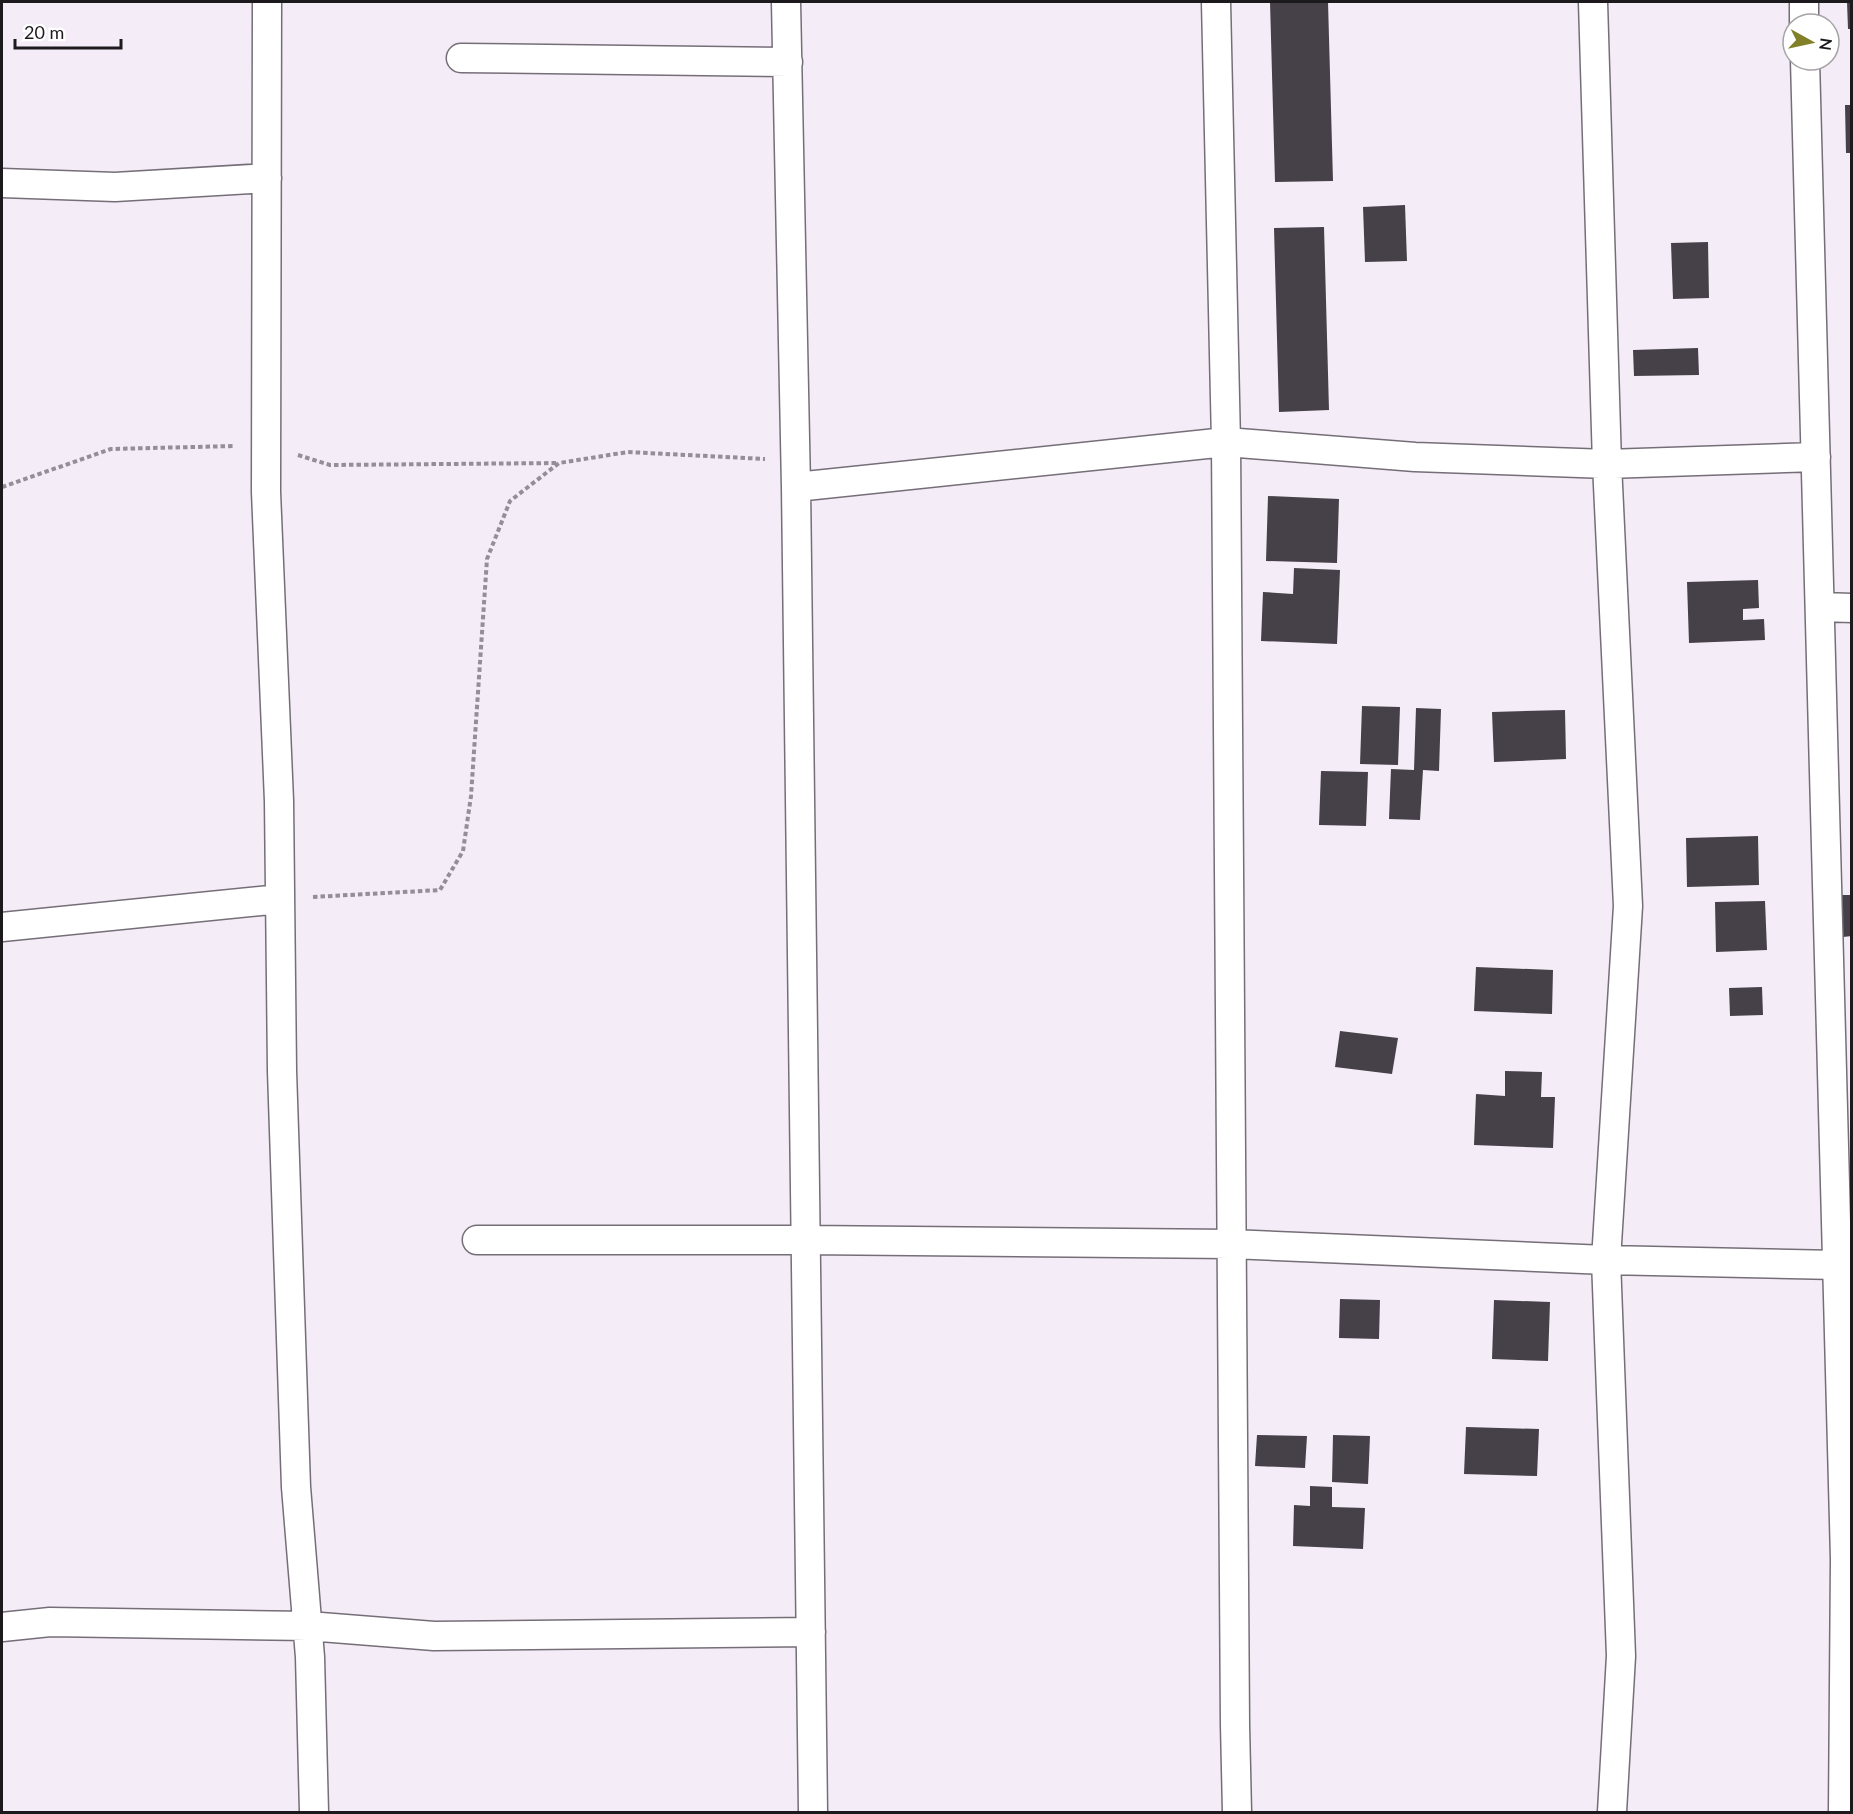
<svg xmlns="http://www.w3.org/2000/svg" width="1853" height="1814" font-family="Lato,sans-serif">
	<rect width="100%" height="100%" fill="#f4ecf7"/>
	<path fill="#464048" d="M1270 2H1328L1333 181 1275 182Z
		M1847 2H1852V29H1848Z
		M1845 105H1852V153H1846Z
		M1405 205 1407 261 1365 262 1363 207Z
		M1324 227 1329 410 1279 412 1274 228Z
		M1708 242 1709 298 1673 299 1671 243Z
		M1698 348 1699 375 1634 376 1633 350Z
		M1268 496 1339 499 1337 563 1266 561Z
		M1294 568 1340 570 1337 644 1261 641 1263 592 1293 594Z
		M1758 580 1759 608 1743 609V620L1764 619 1765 640 1689 643 1687 582Z
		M1362 706 1400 707 1398 765 1360 764Z
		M1416 708 1441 709 1439 771 1423 770 1420 820 1389 819 1391 769 1414 770Z
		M1565 710 1566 759 1494 762 1492 712Z
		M1321 771 1368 772 1366 826 1319 825Z
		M1758 836 1759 885 1687 887 1686 838Z
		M1842 895H1852V936L1843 937Z
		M1765 901 1767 950 1716 952 1715 902Z
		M1476 967 1553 970 1552 1014 1474 1011Z
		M1762 987 1763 1015 1730 1016 1729 988Z
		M1340 1031 1398 1038 1392 1074 1335 1067Z
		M1505 1071 1542 1072 1541 1097H1555L1553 1148 1474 1145 1476 1094 1505 1096Z
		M1340 1299 1380 1300 1379 1339 1339 1338Z
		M1494 1300 1550 1302 1548 1361 1492 1359Z
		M1466 1427 1539 1429 1537 1476 1464 1474Z
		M1257 1435 1307 1436 1305 1468 1255 1466Z
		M1333 1435 1370 1436 1368 1484 1332 1482Z
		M1310 1486 1332 1487V1507L1365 1508 1363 1549 1293 1546 1294 1505 1310 1506Z"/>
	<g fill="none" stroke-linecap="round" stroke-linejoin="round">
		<defs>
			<path id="street" d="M267 2 266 492 279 801 282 1071 296 1487 310 1657 314 1812
				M786 2 796 487 813 1812
				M1216 2 1226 442 1235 1725 1237 1812
				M1593 2 1607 464 1816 457
				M1804 2V24
				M461 58 788 62
				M1805 60 1845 1559 1843 1812
				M2 183 115 187 267 178
				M796 487 1226 442 1415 457 1607 464 1628 906 1606 1260 1621 1656 1612 1812
				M1820 607 1852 608
				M2 927 280 899
				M477 1240H806L1231 1244 1606 1260 1837 1265
				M2 1627 50 1622 308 1626 434 1636 811 1632"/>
		</defs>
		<use href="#street" stroke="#756e77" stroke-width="31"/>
		<path stroke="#948e96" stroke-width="4" stroke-dasharray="4.5 3" stroke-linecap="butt" d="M298 455 330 465 559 463
			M2 487 111 449 235 446
			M313 897 440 890 463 851 471 796 487 559 510 501 559 463 628 452 765 459"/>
		<use href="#street" stroke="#fff" stroke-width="28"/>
	</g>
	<rect width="1853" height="1814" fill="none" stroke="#1d1a1e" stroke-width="6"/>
	<g transform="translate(1811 42) rotate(98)"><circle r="28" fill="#ffffff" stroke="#a5a3a5" stroke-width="1.5"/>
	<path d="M0-4.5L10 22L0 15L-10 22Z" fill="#828028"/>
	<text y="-9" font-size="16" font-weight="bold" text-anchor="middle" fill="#1d1a1e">N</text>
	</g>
	<path d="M15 39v9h106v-9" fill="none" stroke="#1d1a1e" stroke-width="3"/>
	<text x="24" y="39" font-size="18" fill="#1d1a1e" stroke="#ffffff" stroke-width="4.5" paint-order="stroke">20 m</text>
</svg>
